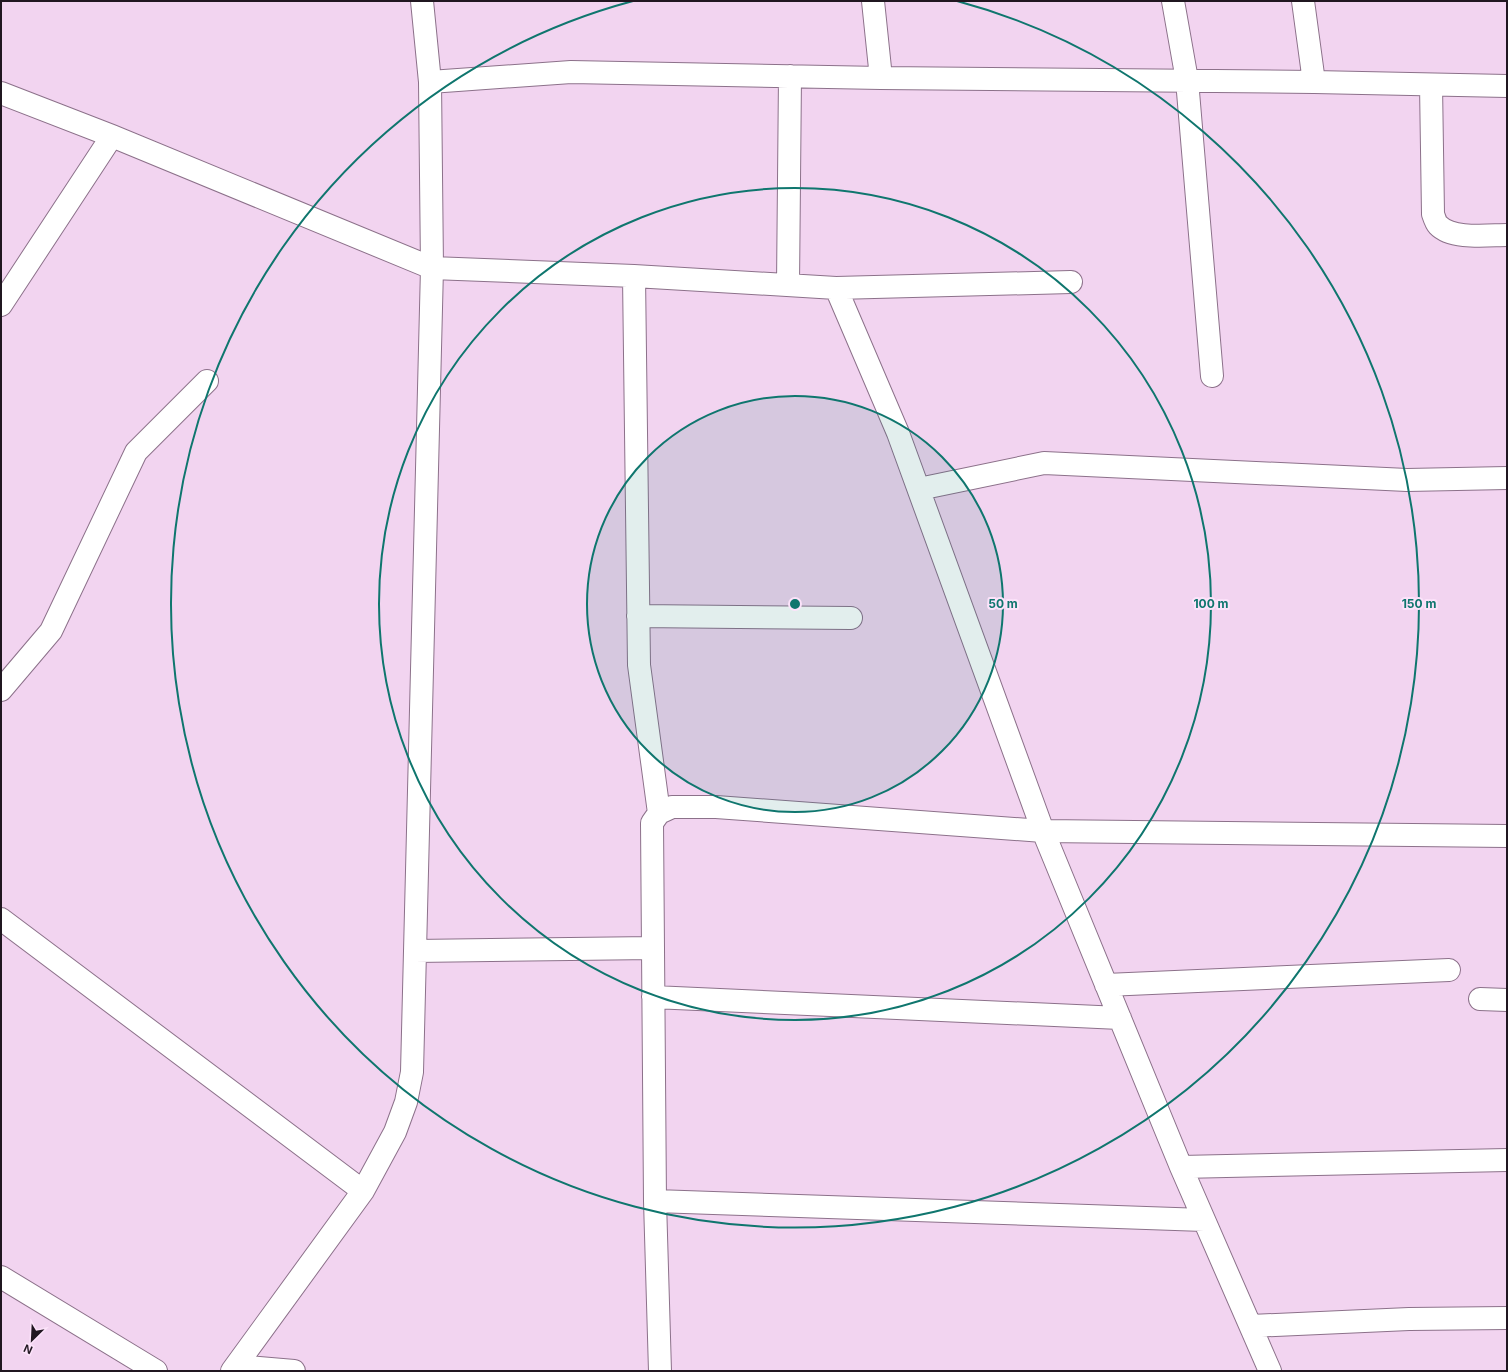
<svg xmlns="http://www.w3.org/2000/svg" width="1508" height="1372" font-family="Inter,sans-serif">
	<rect width="100%" height="100%" fill="#f2d4f0"/>
	<g fill="none" stroke-linecap="round" stroke-linejoin="round">
		<defs>
			<path id="minor" d="M873 1 881 78
				M1173 1 1187 80 1212 376
				M1303 1 1314 82
				M430 82 571 72 881 78 1314 82 1507 86
				M1431 85 1433 214C1434 217 1436 223 1438 225 1452 240 1489 235 1507 235
				M1 93 112 136 432 268 634 276 836 288 1071 282
				M634 276 639 665 659 813
				M788 285 790 76
				M836 288 898 433 1043 831 1181 1167 1270 1371
				M1 305 112 136
				M919 489 1044 463 1407 480 1507 478
				M638 616 851 618
				M1 690 51 631 136 452 207 381
				M1 919 363 1191
				M415 951 653 948
				M1106 985 1449 970
				M653 997 1120 1018
				M1480 999 1507 1000
				M1181 1167 1507 1160
				M655 1201 1204 1220
				M1 1277 156 1371
				M1251 1326 1409 1319 1507 1318
				M236 1366 294 1371
				M232 1371 363 1191 395 1132 406 1102 412 1072 432 268 430 82 422 1
				M660 1371 655 1201 652 823 659 813 672 807H716L1043 831 1507 836"/>
		</defs>
		<use href="#minor" stroke="#8c718a" stroke-width="24"/>
		<use href="#minor" stroke="#fff" stroke-width="22"/>
	</g>
	<circle cx="795" cy="604" r="208" fill="#0f766e" fill-opacity=".12"/>
	<g fill="none" stroke="#0f766e" stroke-width="2">
		<circle cx="795" cy="604" r="208"/>
		<circle cx="795" cy="604" r="416"/>
		<path d="M957 1A624 624 0 1 1 633 1"/>
	</g>
	<circle cx="795" cy="604" r="6" fill="#0f766e" stroke="#fce3fa" stroke-width="2"/>
	<g font-size="12" text-anchor="middle" font-weight="bold" fill="#0f766e" stroke="#fce3fa" stroke-width="4" stroke-linejoin="round" paint-order="stroke">
		<text x="1003" y="608">50 m</text>
		<text x="1211" y="608">100 m</text>
		<text x="1419" y="608">150 m</text>
	</g>
	<rect width="1508" height="1372" fill="none" stroke="#201620" stroke-width="4"/>
	<g transform="translate(32 1340) rotate(204)" stroke="#fce3fa" stroke-width="3" paint-order="stroke">
	<path d="M0-3L7 15L0 10L-7 15Z" fill="#201620"/>
	<text y="-6" font-size="11" font-weight="bold" text-anchor="middle" fill="#201620">N</text>
	</g>
</svg>
